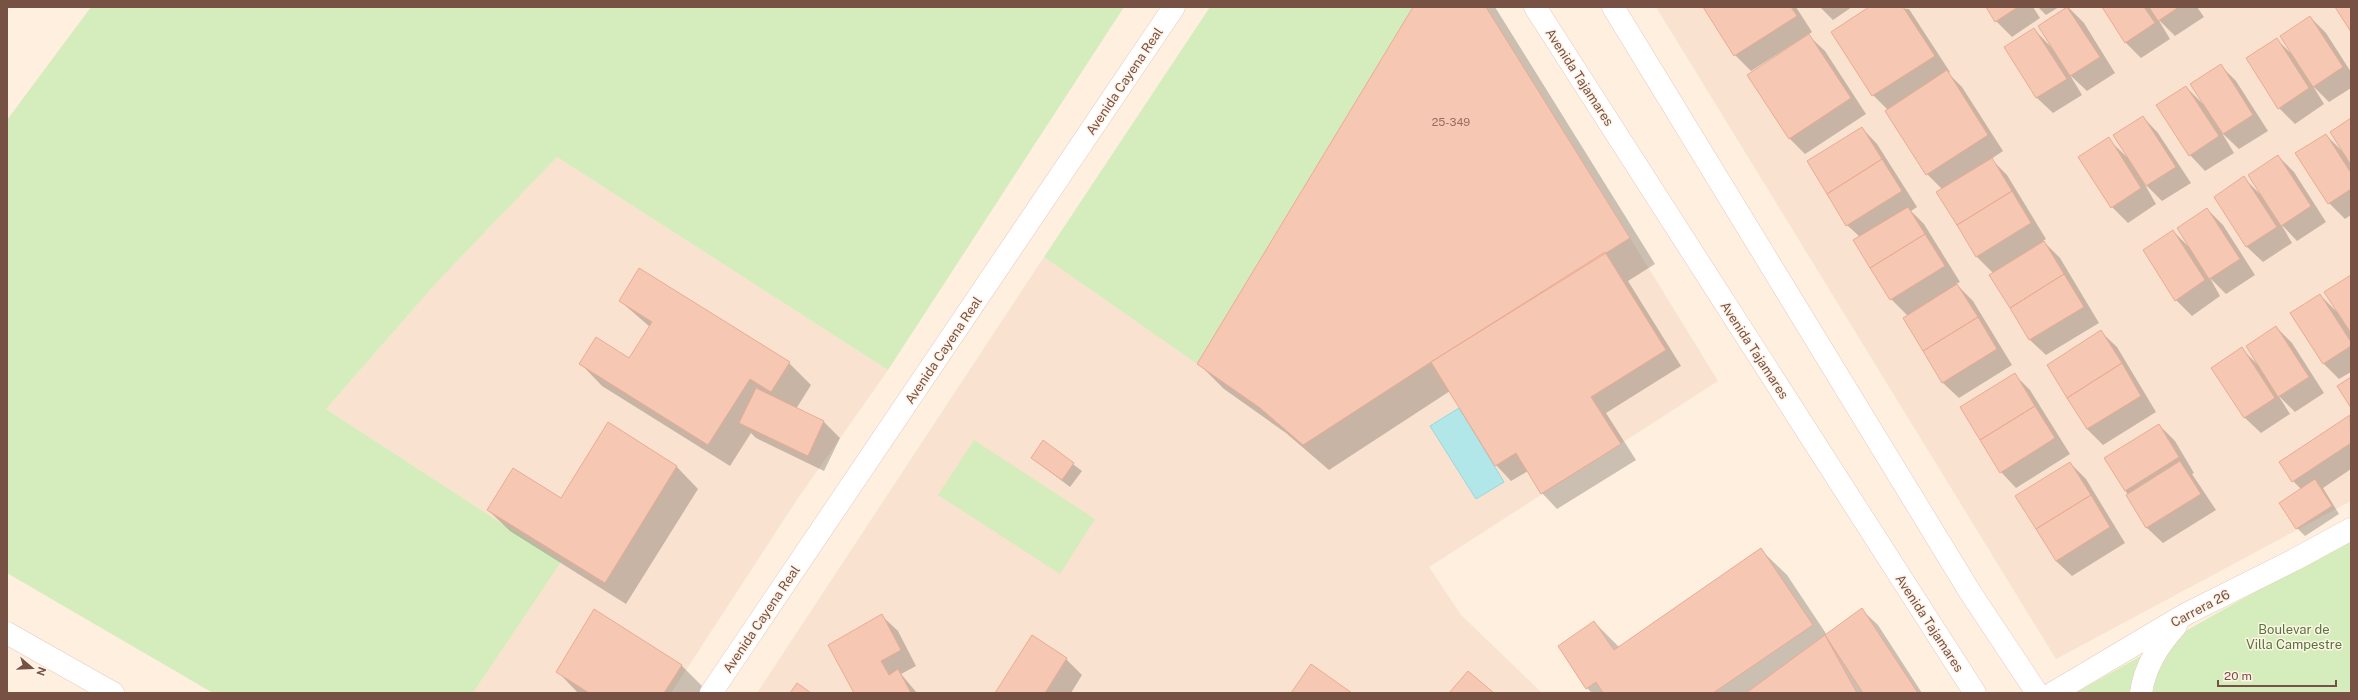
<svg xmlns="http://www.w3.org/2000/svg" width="2358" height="700" font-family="'Public Sans',sans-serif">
	<rect width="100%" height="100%" fill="#feefde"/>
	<path fill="#f9e2cf" d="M1656 7H2351V501L2056 659Z
		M557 157 888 370 796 501 671 693H473L561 562 326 409 438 281Z
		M1630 238 1718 381 1429 567 1461 615 1542 693H757L1044 257 1260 408 1303 445 1431 362Z"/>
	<path fill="#d5edbc" d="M91 7H1124L888 370 557 157 438 281 326 409 561 562 473 693H213L7 573V120Z
		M1210 7H1413L1197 364 1044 257Z
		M974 440 1095 519 1060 574 938 495Z
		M2351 538V693H2075Z"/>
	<path fill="#b2e7e9" stroke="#97d8dc" d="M1459 408 1504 482 1476 499 1430 426Z"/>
	<path fill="#0003" d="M1414 7H1495L1655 264 1628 281 1681 366 1606 413 1636 460 1557 509 1542 493 1528 471 1511 481 1496 465 1450 391 1329 470 1286 433 1224 389 1198 363Z
		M1704 7H1796L1812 32 1751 71 1735 55Z
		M1820 7H1852L1833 20Z
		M1871 7 1909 9 1950 72 1948 73 1962 87 2003 151 1991 159 2007 175 2046 239 2043 241 2060 258 2099 323 2046 355 2030 340 1991 276 1994 274 1977 257 1938 193 1943 190 1927 174 1888 110 1873 95 1833 32Z
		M1987 7H2033L2040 18 2012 37 1996 21Z
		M2038 7H2059L2046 15Z
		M2068 7 2084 23 2115 73 2087 91 2070 75 2082 95 2053 113 2037 98 2005 48 2034 29 2051 47 2039 26Z
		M2103 7H2197L2204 17 2175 36 2158 19 2170 39 2141 58 2125 42Z
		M2310 17 2326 33 2351 72V88L2329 102 2313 86 2324 104 2295 124 2279 108 2276 39 2292 54Z
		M1809 36 1825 51 1866 114 1805 154 1789 138Z
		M2220 65 2236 81 2268 131 2239 149 2222 133 2234 153 2205 171 2190 155 2186 87 2204 105Z
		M2143 117 2158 133 2191 183 2162 201 2144 183 2156 204 2128 223 2112 207 2108 139 2127 157Z
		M2351 119V215L2345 219 2329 203 2297 154 2326 135 2344 153Z
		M1862 128 1877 144 1917 207 1911 211 1924 224 1960 282 1956 284 1973 301 2012 365 1959 398 1943 383 1904 318 1908 316 1891 299 1860 237 1847 225Z
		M2278 156 2294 172 2326 222 2297 241 2281 224 2292 243 2263 262 2247 247 2215 197 2244 178 2260 194Z
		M2207 209 2223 225 2255 275 2226 294 2210 278 2220 296 2192 316 2176 300 2173 231 2188 246Z
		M2351 276V372L2339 379 2324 364 2291 314 2320 295 2338 313Z
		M620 301 789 363 811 385 796 409 824 422 840 438 824 471 756 438 751 433 730 466 602 386 581 364 629 359 650 327Z
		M2276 327 2292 343 2324 393 2295 412 2278 395 2290 414 2261 433 2245 418 2213 368 2242 349 2258 365Z
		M2101 332 2117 347 2156 412 2103 445 2087 429 2048 365Z
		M2015 375 2030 390 2070 454 2016 488 2001 472Z
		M2350 417 2351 469 2323 488 2339 514 2305 536 2297 528 2281 503 2301 489 2293 481Z
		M608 424 677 467 698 489 626 604 510 531 488 510 561 499Z
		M2159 425 2175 441 2194 473 2192 474 2216 510 2163 543 2147 528 2125 490Z
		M1044 442 1082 471 1070 487 1032 458Z
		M2070 463 2086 479 2125 543 2072 576 2056 561Z
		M1761 550 1787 575 1827 635 1862 610 1878 625 1922 693H1592L1587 688 1594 622 1619 647Z
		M882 616 898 631 916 666 901 674 917 693H855Z
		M1032 637 1066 659 1082 675 1071 693H996Z
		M681 665 703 687 699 693H578L557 671Z"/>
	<path fill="#f6c7b3" stroke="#eaab92" d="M1413 7H1486L1630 238 1431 362 1303 445 1260 408 1197 364Z
		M1703 7H1791L1797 16 1734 56Z
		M1869 7H1903L1935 56 1872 96 1831 32Z
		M1986 7H2018L1995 22Z
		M2067 7 2100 57 2070 76 2038 26Z
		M2102 7H2144L2155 23 2125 43Z
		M2149 7H2179L2158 21Z
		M2335 7H2351V32Z
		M2310 16 2343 67 2313 87 2280 36Z
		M2034 28 2067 79 2036 98 2004 47Z
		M1809 34 1851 98 1789 139 1747 75Z
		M2277 38 2309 88 2278 109 2246 58Z
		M2221 64 2253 115 2223 134 2190 84Z
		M1947 70 1988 135 1926 175 1885 111Z
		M2186 86 2219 136 2189 156 2156 105Z
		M2143 116 2176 167 2146 186 2113 135Z
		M2351 118V165L2330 132Z
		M1862 127 1882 159 1827 194 1807 161Z
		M2326 134 2351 173V189L2328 204 2295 153Z
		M2109 137 2141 188 2111 208 2078 157Z
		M2278 155 2311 206 2281 226 2248 175Z
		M1992 158 2012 191 1957 225 1936 192Z
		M1882 159 1902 191 1846 226 1827 194Z
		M2244 176 2277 227 2246 247 2214 197Z
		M2012 191 2031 223 1976 257 1957 225Z
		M1908 207 1925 234 1870 268 1853 240Z
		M2207 208 2240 259 2209 279 2177 228Z
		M2173 230 2205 280 2175 301 2143 250Z
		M1925 234 1945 266 1890 300 1870 268Z
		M2044 241 2064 274 2010 308 1989 275Z
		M1605 252 1666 350 1591 397 1621 444 1541 494 1516 453 1495 466 1431 362Z
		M639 268 790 362 771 392 750 379 708 445 579 364 596 337 629 358 652 322 619 301Z
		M2064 274 2084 307 2029 340 2010 308Z
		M2351 275V333L2324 292Z
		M1957 284 1978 317 1923 351 1903 318Z
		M2320 294 2351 342V346L2323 364 2290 313Z
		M1978 317 1997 349 1942 383 1923 351Z
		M2276 326 2309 377 2278 397 2246 346Z
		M2101 330 2122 363 2067 398 2047 365Z
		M2242 347 2275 398 2244 418 2211 368Z
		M2122 363 2141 396 2087 429 2067 398Z
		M2015 373 2035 406 1980 440 1960 407Z
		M2351 377V408L2337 386Z
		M756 388 824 421 808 456 739 423Z
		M2035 406 2055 438 2000 473 1980 440Z
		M2350 415 2351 443 2292 482 2279 462Z
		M608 422 677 466 605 583 487 510 513 468 561 498Z
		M2159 424 2179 457 2125 491 2104 458Z
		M1043 440 1074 463 1062 480 1031 458Z
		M2180 461 2201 494 2146 528 2126 495Z
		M2070 462 2091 495 2036 529 2015 496Z
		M2315 479 2332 506 2296 529 2279 503Z
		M2091 495 2110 527 2056 561 2036 529Z
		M1761 548 1813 625 1713 693H1603L1596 682 1586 689 1558 646 1594 621 1614 650Z
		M1862 608 1918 693H1863L1825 635Z
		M594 609 682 665 664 693H589L556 672Z
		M882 614 901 650 881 661 889 675 898 669 911 693H854L828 645Z
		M1032 635 1067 658 1045 693H995Z
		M1825 635 1857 693H1746Z
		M1311 664 1352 693H1291Z
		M1468 671 1494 693H1449Z
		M797 683 811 693H790Z"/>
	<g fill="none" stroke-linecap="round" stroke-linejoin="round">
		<defs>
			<path id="minor" d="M711 693 1174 7
				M2053 693 2186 614 2294 560 2351 529
				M2141 693C2145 666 2158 646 2176 626"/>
			<path id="tertiary" d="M1535 7 1975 693
				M1613 7 1970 592 2037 693
				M7 633 113 693"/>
		</defs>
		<use href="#minor" stroke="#e5cbbd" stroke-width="23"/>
		<use href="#tertiary" stroke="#e5cbbd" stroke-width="23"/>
		<use href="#minor" stroke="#fff" stroke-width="22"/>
		<use href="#tertiary" stroke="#fff" stroke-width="22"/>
	</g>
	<g text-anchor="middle" stroke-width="3" stroke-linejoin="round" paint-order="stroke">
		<g font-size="11" fill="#966e60">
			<text x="1451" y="126">25-349</text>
		</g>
		<g font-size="13" fill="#765144" stroke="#fff3e7">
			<text transform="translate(1580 77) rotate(57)" y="5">Avenida Tajamares</text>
			<text transform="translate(1124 81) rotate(-56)" y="5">Avenida Cayena Real</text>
			<text transform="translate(943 350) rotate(-56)" y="5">Avenida Cayena Real</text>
			<text transform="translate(1755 350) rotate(57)" y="5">Avenida Tajamares</text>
			<text transform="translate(2200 608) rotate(-28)" y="5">Carrera 26</text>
			<text transform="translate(761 619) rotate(-56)" y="5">Avenida Cayena Real</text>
			<text transform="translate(1930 623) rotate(57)" y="5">Avenida Tajamares</text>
		</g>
		<g font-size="13" fill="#527839" stroke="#fff3e7">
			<text x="2294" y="634">Boulevar de<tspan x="2294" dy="15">Villa Campestre</tspan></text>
		</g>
	</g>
	<rect width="2358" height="700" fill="none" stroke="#765144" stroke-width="16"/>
	<g transform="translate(32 668) rotate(109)" stroke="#fff3e7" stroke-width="3" paint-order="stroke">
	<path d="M0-3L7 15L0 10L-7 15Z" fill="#765144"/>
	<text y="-6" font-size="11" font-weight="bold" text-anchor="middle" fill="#765144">N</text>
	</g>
	<path d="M2218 680v6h118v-6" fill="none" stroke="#765144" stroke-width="2"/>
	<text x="2224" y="680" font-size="12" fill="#765144" stroke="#fff3e7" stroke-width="3" paint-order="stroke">20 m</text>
</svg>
